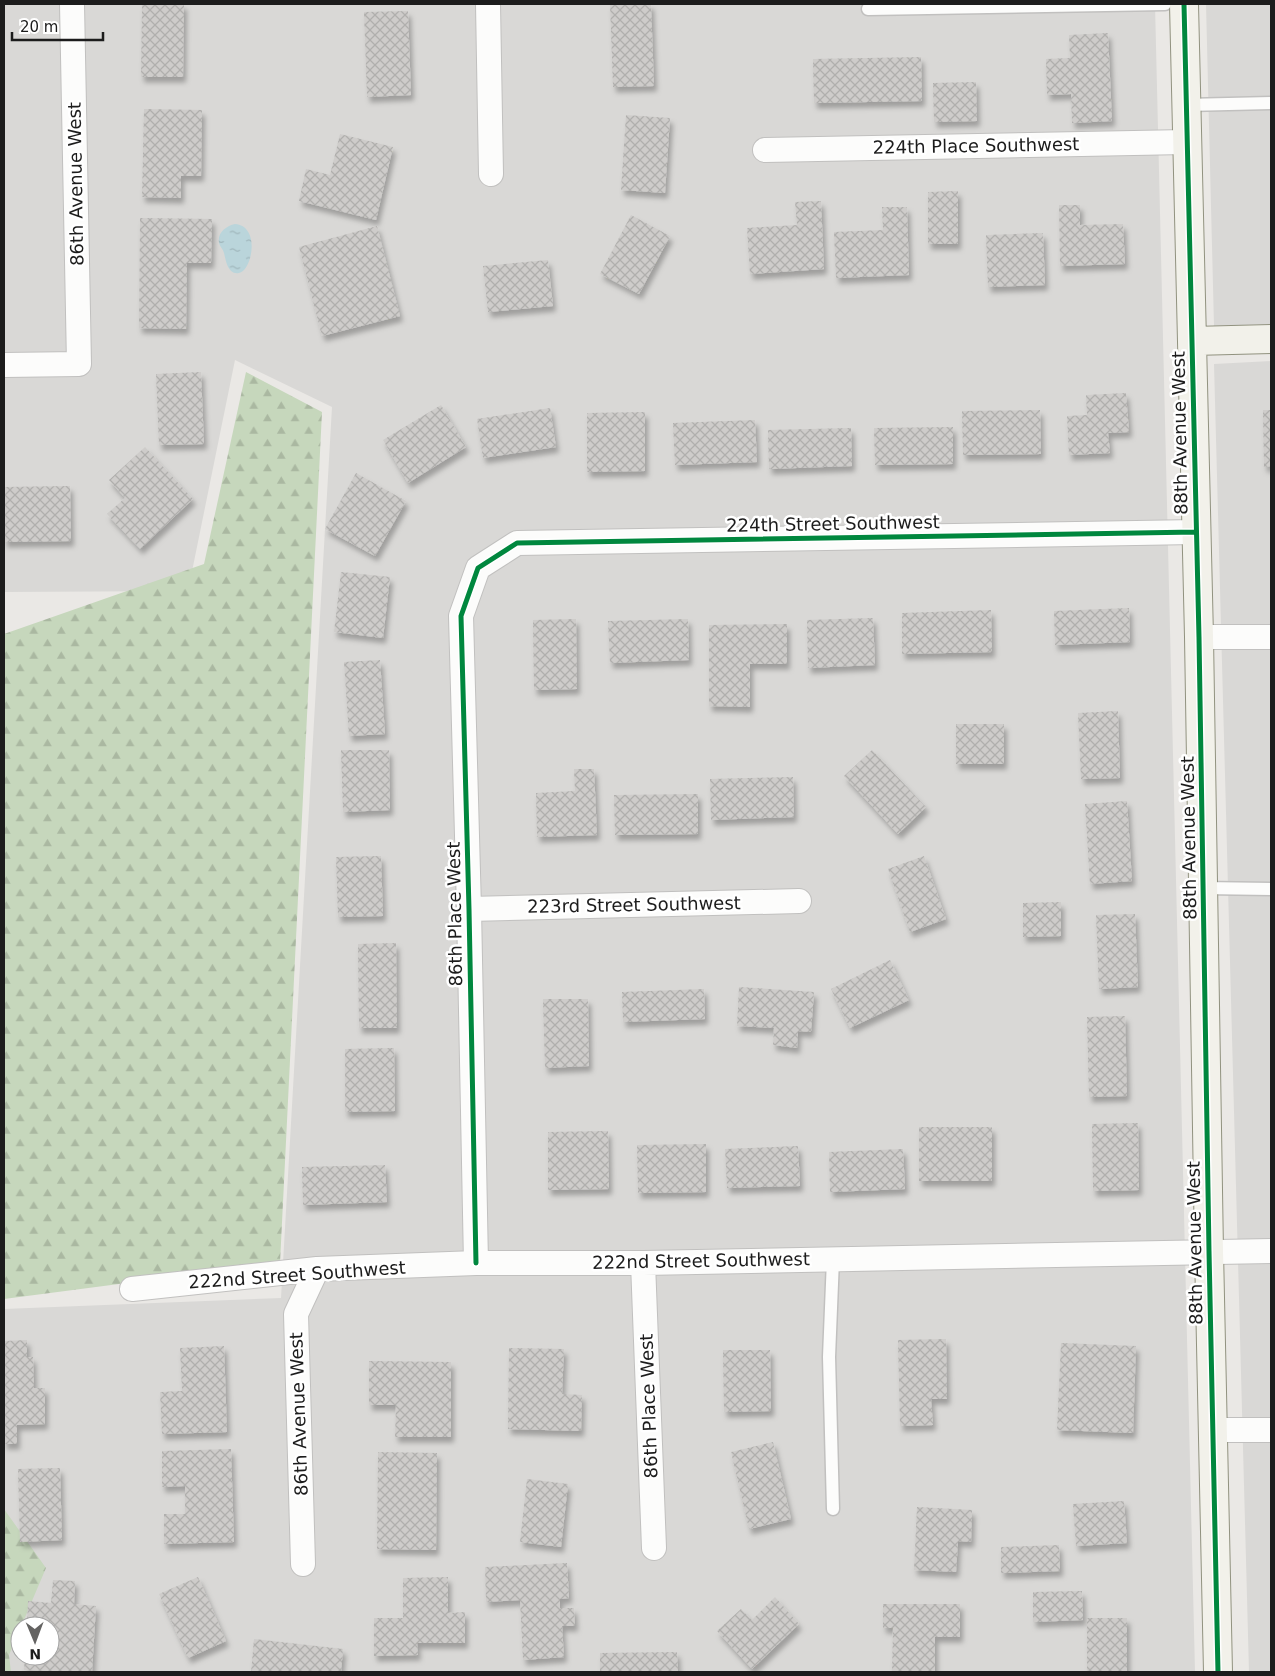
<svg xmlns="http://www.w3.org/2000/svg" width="1275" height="1676" font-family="'DejaVu Sans',sans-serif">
	<defs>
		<pattern id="forest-firs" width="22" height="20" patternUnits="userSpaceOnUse" patternTransform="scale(1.25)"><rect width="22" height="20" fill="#c6d7bc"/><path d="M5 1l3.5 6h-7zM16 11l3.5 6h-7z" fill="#aab8a1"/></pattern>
		<pattern id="water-ripples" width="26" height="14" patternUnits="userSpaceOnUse" patternTransform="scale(1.25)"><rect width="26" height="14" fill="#bad5db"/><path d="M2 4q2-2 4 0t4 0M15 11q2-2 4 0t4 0" fill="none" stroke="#9fb6bb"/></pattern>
		<pattern id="building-cross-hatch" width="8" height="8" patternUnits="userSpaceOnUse" patternTransform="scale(1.25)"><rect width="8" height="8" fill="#ceccca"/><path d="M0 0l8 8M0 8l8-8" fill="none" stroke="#b0afad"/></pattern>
		<filter id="shadow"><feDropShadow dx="3" dy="5.5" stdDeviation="2.5" flood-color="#0004"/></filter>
	</defs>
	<rect width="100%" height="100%" fill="#eae8e5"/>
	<path fill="#d9d8d6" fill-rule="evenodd" d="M4 4H1155L1195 1672H4V1309L281 1298 332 407 235 360 188 591 4 592ZM20 1626H50V1656H20Z
		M1206 4H1271V324L1214 326Z
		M1271 361V1672H1249L1214 364Z"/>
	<path fill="url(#forest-firs)" d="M246 372 322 412 280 1263 4 1299V634L204 564Z
		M4 1509 46 1568 9 1655 11 1672H4Z"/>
	<path fill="url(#water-ripples)" d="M235 224C261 226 252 271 239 273 228 275 226 261 224 253 223 249 220 247 219 243 217 233 226 226 235 224Z"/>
	<path fill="url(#building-cross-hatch)" filter="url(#shadow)" d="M142 4H184L183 77H141Z
		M610 4H651L654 86 613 87Z
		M408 11 411 95 367 97 364 12Z
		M1108 33 1112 121 1072 123 1071 94 1047 95 1046 59 1070 58 1069 35Z
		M921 57 922 101 814 103 813 59Z
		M976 82 977 121 934 122 933 83Z
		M144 109 202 110 201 176H181V198L142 197Z
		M626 115 670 118 665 193 621 190Z
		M340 134 393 147 376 220 299 201 306 169 330 175Z
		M958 191V244H928V192Z
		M821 201 824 269 750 274 747 228 797 225 795 202Z
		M1059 205H1080V225L1123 224 1125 264 1060 266Z
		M882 207H907L909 275 836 278 834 232 883 230Z
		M631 215 670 236 639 294 600 274Z
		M140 218 212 219 211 263H187L186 329 139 328Z
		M377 226 400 316 322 336 299 247Z
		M1043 233 1045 285 988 287 986 235Z
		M548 260 553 306 488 312 483 266Z
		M201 372 204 444 159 445 156 374Z
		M1126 393 1129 432 1108 433 1110 453 1069 455 1067 416 1087 415 1086 395Z
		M441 405 466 447 408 483 383 440Z
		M550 408 556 447 483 458 477 419Z
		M1040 410 1041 454 963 455 962 411Z
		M1263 410H1271V466L1264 467Z
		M645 412V471L587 472V413Z
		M755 420 757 462 675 465 673 423Z
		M953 427V464L875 465 874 428Z
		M851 428 852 466 769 469 768 430Z
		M145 447 193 499 140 549 107 514 125 498 109 480Z
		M356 473 406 501 375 556 325 529Z
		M70 486 71 541 4 542V487Z
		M341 572 390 577 383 638 334 632Z
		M1129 608 1130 642 1055 645 1054 611Z
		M991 610 992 652 902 654V613Z
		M873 618 875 665 808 668 807 620Z
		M576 619 577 689 534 690 533 620Z
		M688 619 689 660 610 663 608 621Z
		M787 624V664H750V707L709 706V625Z
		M380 660 385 734 349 736 344 662Z
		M1118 711 1120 778 1081 779 1078 713Z
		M956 724H1004V764H956Z
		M341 750H389L390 810 343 812Z
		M872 750 926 807 898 834 844 776Z
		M574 769H594L597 835 537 837 536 793 575 791Z
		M793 777 794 817 711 820 710 779Z
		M698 794V834L615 835 614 795Z
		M1127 801 1132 881 1090 884 1085 804Z
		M381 856 383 916 338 917 336 857Z
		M924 856 946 919 910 932 888 869Z
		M1061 902V936L1023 937V903Z
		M1135 914 1138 987 1099 989 1096 915Z
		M396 943 397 1028H359L358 944Z
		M890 960 909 1000 850 1028 831 989Z
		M739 987 814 992 811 1032 798 1031 797 1048 773 1045 774 1028 737 1026Z
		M704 989 705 1019 623 1022 622 992Z
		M543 999H588L589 1066 545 1068Z
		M1125 1016 1127 1096 1089 1097 1087 1017Z
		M394 1048 395 1111 345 1112V1049Z
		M1138 1123 1139 1190 1093 1191 1092 1124Z
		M919 1127H992V1181H919Z
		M608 1131 609 1189 548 1190V1132Z
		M706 1144V1192L638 1193 637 1145Z
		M798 1146 800 1186 727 1188 725 1149Z
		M903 1149 905 1189 830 1192 829 1152Z
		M385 1165 387 1202 303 1205 302 1167Z
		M946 1339 947 1399H931L933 1425 900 1426 898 1340Z
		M27 1340V1357H33L34 1388H45V1424L17 1425V1444H4V1341Z
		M1061 1343 1136 1346 1133 1433 1057 1430Z
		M224 1346 227 1432 162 1434 160 1392 182 1391 180 1348Z
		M509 1348 564 1349 562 1394 582 1395 581 1431 508 1429Z
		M723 1350H770L771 1411 724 1412Z
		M369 1361 451 1362V1437H395L396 1405H369Z
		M773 1442 791 1519 749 1529 731 1452Z
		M231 1449 234 1542 164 1544V1514H185V1486L162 1487V1451Z
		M378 1452 437 1453 436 1550 377 1549Z
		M60 1468 62 1540 20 1542 18 1469Z
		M527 1479 568 1484 561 1547 520 1542Z
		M1124 1501 1127 1543 1076 1546 1073 1504Z
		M917 1507 972 1510 971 1542 958 1541 956 1572 914 1570Z
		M1059 1545 1060 1571 1001 1573V1547Z
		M567 1563 569 1598 560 1599V1608H574L575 1626H562L564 1657 523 1660 520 1600 486 1602 485 1567Z
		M198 1577 226 1641 188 1658 159 1594Z
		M448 1577V1613L465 1612V1643H417L418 1655 374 1656V1618H403V1578Z
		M53 1580 75 1581 74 1604 96 1606 92 1672H47V1671L24 1670 25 1656H50V1626H27L28 1601 51 1603Z
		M1082 1591 1083 1620 1033 1622V1592Z
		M775 1597 799 1624 752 1669 717 1631 741 1609 752 1620Z
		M883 1604H960V1637H935V1672H892L893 1628H883Z
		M1087 1618H1127V1672H1087Z
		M254 1639 343 1649 341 1672H251Z
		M677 1652 678 1672H600V1653Z"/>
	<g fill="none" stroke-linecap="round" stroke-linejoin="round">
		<defs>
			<path id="lane" d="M868 9 1165 4
				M1186 105 1271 103
				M1203 888 1271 889
				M833 1259 829 1357 833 1509"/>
			<path id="street" d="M488 4 491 174
				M765 150 1186 142
				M4 365 79 364 72 4
				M1199 637H1271
				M469 909 799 901
				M476 1263 469 909 461 616 478 568 517 543 1196 532
				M643 1263 654 1548
				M132 1289 317 1269 476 1263H643L1271 1251
				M1214 1430H1271
				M303 1564 296 1314 317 1269"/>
			<path id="secondary" d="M1184 4 1199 637 1209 1251 1218 1672
				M1193 341 1271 339"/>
		</defs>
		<use href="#lane" stroke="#c1c0bf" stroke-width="15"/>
		<use href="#street" stroke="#c1c0bf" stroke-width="26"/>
		<use href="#secondary" stroke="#91927f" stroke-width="30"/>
		<use href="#lane" stroke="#fcfcfb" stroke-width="12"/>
		<use href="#street" stroke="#fcfcfb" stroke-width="24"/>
		<use href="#secondary" stroke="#f2f1ea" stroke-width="28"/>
		<defs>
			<path id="cycleway" d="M1184 4 1199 637 1209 1251 1218 1672
				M476 1263 469 909 461 616 478 568 517 543 1196 532"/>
		</defs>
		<use href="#cycleway" stroke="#fff" stroke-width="8"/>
		<use href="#cycleway" stroke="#00873e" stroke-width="5"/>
	</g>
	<g text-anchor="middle" stroke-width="5" stroke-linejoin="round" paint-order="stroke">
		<g font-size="18" fill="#1c1c1c" stroke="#fff">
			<text transform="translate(976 146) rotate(-1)" y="6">224th Place Southwest</text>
			<text transform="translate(76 184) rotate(-91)" y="6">86th Avenue West</text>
			<text transform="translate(1180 433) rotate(-91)" y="6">88th Avenue West</text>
			<text transform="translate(833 524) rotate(-1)" y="6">224th Street Southwest</text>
			<text transform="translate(1189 838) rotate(-91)" y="6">88th Avenue West</text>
			<text transform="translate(634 905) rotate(-1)" y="6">223rd Street Southwest</text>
			<text transform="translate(455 914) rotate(-91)" y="6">86th Place West</text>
			<text transform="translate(1195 1243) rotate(-91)" y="6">88th Avenue West</text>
			<text transform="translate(701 1261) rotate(-1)" y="6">222nd Street Southwest</text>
			<text transform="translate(297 1275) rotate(-4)" y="6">222nd Street Southwest</text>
			<text transform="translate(649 1406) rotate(-92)" y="6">86th Place West</text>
			<text transform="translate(299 1414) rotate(-92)" y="6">86th Avenue West</text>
		</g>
	</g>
	<rect width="1275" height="1676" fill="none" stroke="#1c1c1c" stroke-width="10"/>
	<g transform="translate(35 1641) rotate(179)"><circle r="24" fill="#ffffff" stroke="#a4a4a4"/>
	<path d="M0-4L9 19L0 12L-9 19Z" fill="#646362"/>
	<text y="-8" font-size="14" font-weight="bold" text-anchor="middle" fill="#1c1c1c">N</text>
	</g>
	<path d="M12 32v8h91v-8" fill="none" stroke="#1c1c1c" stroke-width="2.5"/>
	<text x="20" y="32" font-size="15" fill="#1c1c1c" stroke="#ffffff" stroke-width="4" paint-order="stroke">20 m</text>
</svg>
